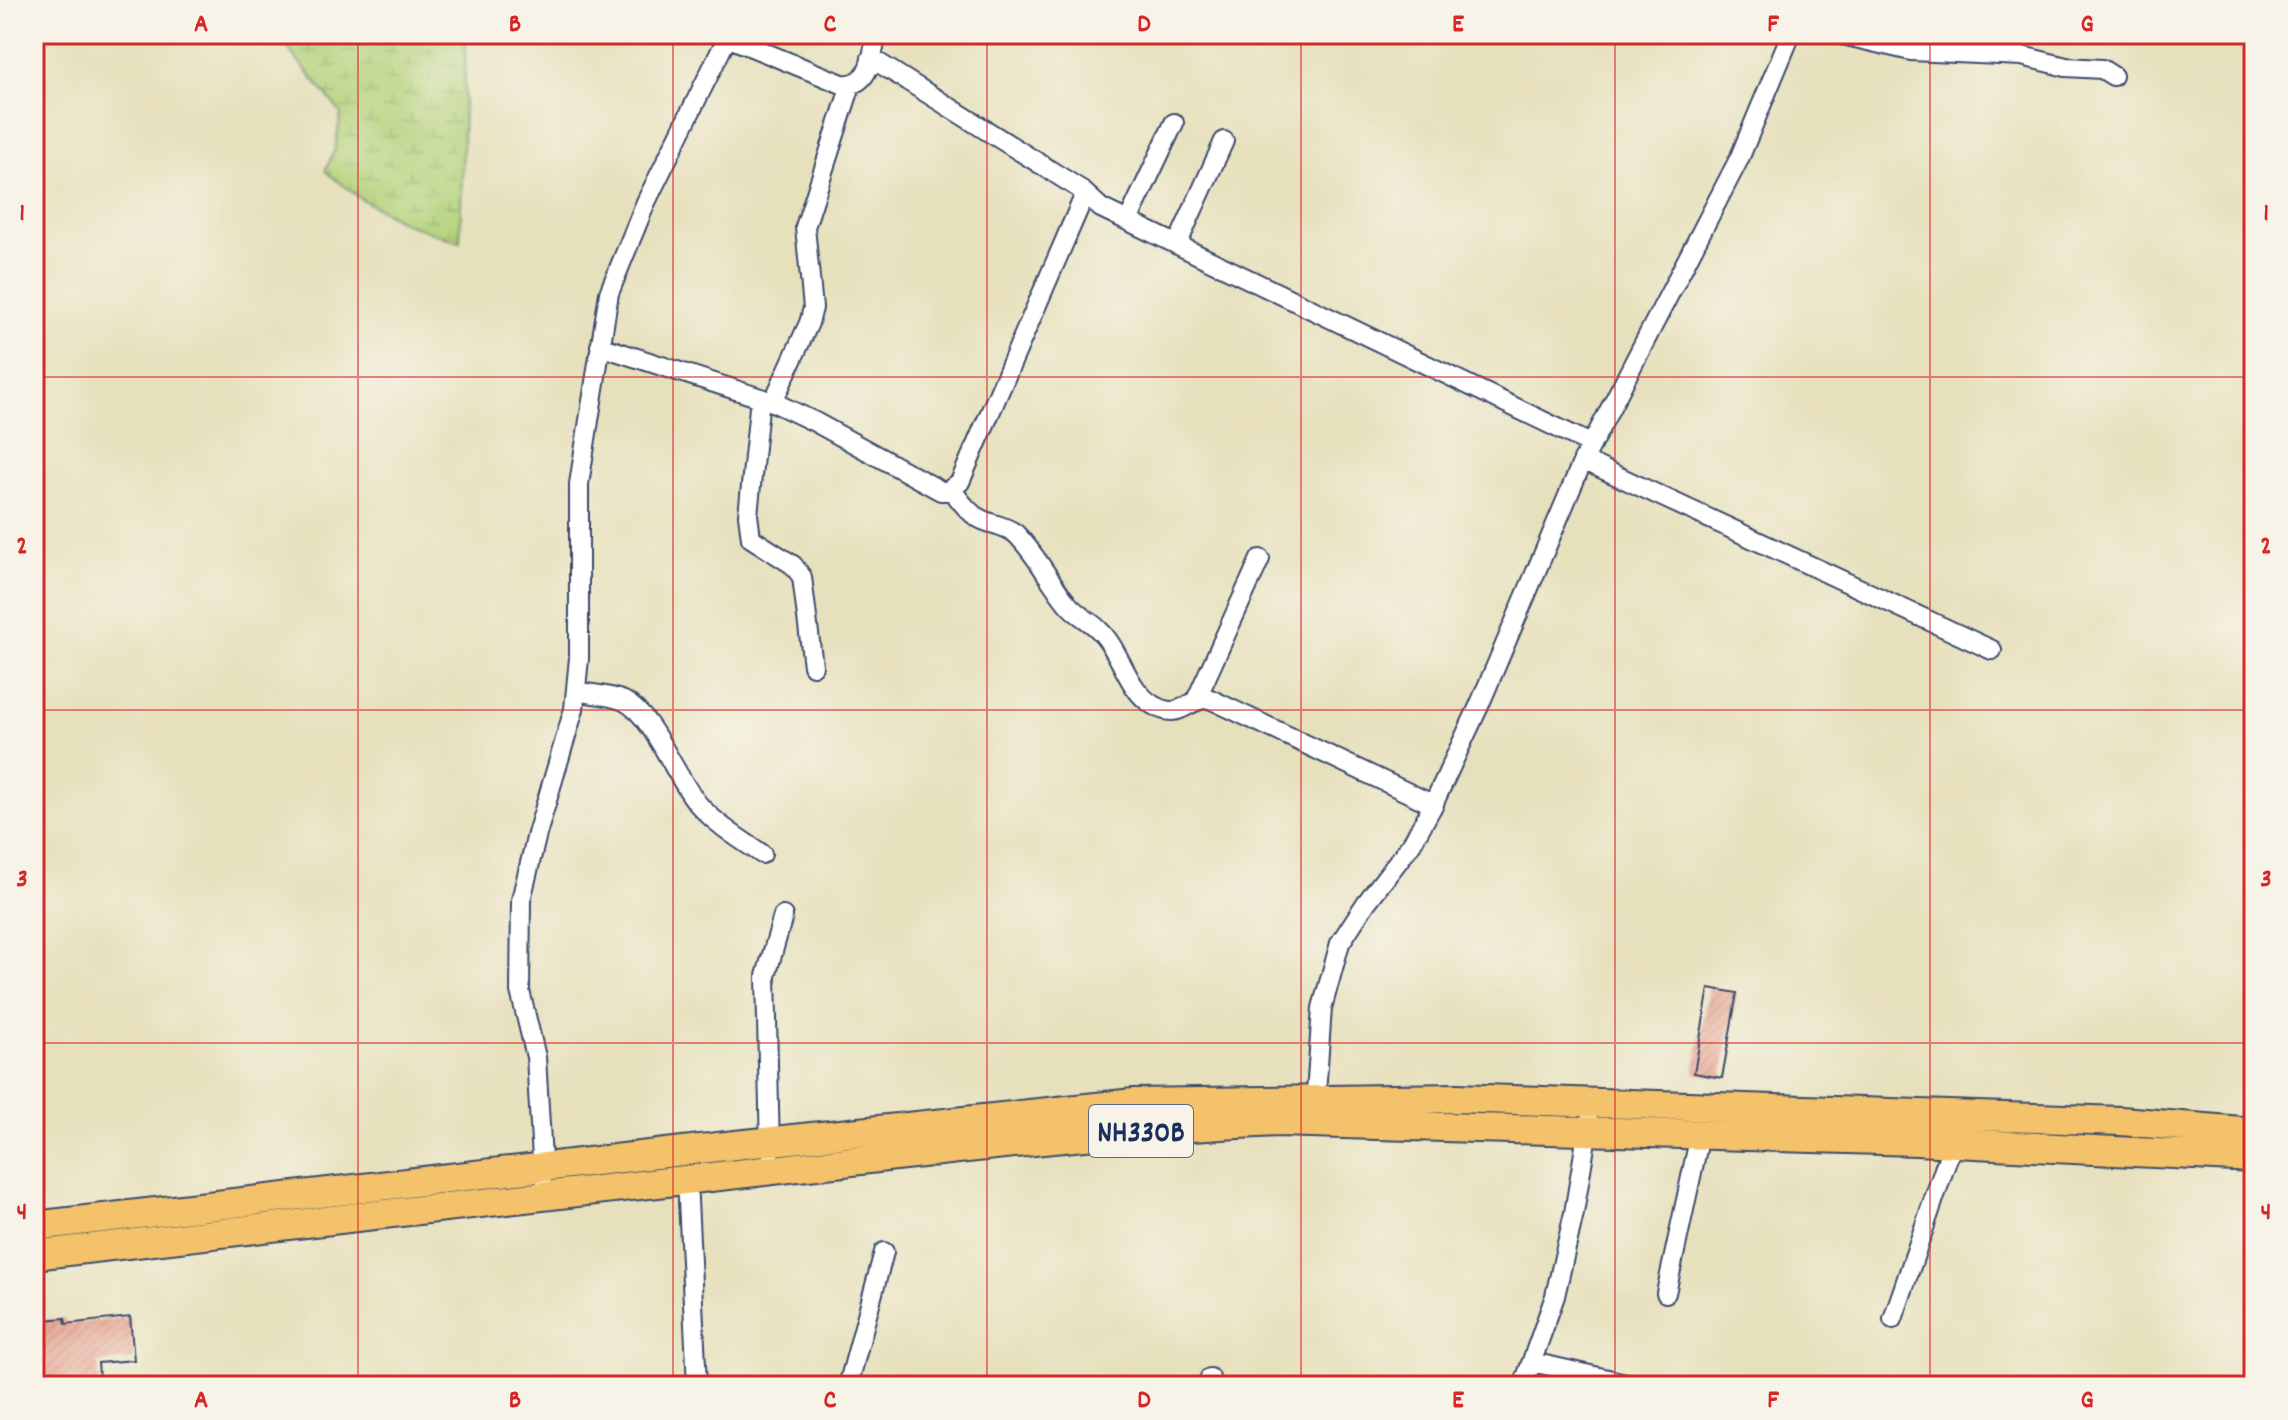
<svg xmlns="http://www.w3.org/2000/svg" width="2288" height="1420" font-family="Dekko,sans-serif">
	<defs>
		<pattern id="wetland-marsh" width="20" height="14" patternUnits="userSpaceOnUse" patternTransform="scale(2)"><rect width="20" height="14" fill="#b2d178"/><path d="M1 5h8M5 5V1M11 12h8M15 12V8" fill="none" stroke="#98b46a"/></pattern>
		<pattern id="building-hatch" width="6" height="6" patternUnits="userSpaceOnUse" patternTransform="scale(2)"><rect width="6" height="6" fill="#e38f7a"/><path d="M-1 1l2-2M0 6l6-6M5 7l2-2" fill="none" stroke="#b77567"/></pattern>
	</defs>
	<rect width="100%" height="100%" fill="#f7f3e8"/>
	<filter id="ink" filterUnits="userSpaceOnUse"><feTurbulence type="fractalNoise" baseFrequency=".0125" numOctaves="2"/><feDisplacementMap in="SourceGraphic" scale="16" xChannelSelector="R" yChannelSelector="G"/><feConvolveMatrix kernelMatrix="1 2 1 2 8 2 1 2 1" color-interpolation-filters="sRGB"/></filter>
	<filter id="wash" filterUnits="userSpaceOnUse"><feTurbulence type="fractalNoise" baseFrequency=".006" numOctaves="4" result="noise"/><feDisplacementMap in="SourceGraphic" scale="32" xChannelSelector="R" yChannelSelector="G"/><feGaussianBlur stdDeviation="1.8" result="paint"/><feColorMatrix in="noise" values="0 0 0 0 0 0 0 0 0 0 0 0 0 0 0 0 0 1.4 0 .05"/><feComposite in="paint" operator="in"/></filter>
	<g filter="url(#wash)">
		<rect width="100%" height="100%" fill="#e7e0bc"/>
		<path fill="url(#wetland-marsh)" stroke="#66806b" stroke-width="2" d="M276 34H466L460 242 405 223 361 199 325 171 335 149 341 113Z"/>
		<g id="blocks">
			<path fill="url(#building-hatch)" d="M1709 988 1737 993 1722 1078 1694 1073Z
				M130 1317 134 1360 98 1363 100 1386H34V1321L65 1318 66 1324Z"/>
		</g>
	</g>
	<g filter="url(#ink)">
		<use href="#blocks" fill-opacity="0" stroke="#3a4a6c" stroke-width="2"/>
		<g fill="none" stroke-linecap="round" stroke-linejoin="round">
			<defs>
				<path id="minor" d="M1838 34 1911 51 2022 56 2066 67 2102 69 2113 76
					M727 37 842 84C870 88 872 55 877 34
					M871 58 1080 189 1101 208 1591 444
					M1128 221 1174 123
					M1177 245 1224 141
					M600 346 773 402 815 422 941 491H948L960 482 1085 194
					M760 398 748 515 751 538 793 565 802 577 813 666
					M773 402 809 323 813 308 805 227 851 85
					M1583 460 1992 650
					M952 490C959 499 967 511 977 517 989 525 1004 524 1016 534 1036 554 1050 582 1067 603 1076 615 1090 620 1100 631 1121 651 1127 690 1153 705 1182 722 1187 697 1210 699L1434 805
					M576 691C590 694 610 695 624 701 654 716 675 778 699 805 717 825 740 839 762 854
					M1196 700 1260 559
					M1315 1108 1322 1008 1340 943 1366 903 1412 843 1431 809 1479 706 1581 465 1739 159 1791 34
					M770 1151 766 976 783 916
					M543 1176 536 1057 520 991 521 900 537 834 574 709 579 658V484L609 293 646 202 729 34
					M687 1179 697 1386
					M1666 1293 1700 1135
					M1893 1319 1953 1143
					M1532 1362 1639 1386
					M848 1386 884 1252
					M1208 1386 1210 1378
					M1523 1386 1555 1296 1574 1213 1589 1122"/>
				<path id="highway" d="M34 1226 735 1145 1134 1103 1457 1098 2121 1121 2254 1132
					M34 1255C277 1226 521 1198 764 1171 935 1152 1105 1130 1277 1122L1916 1141 2254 1158"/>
			</defs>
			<use href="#minor" stroke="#3a4a6c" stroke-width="22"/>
			<use href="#highway" stroke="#3a4a6c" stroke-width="32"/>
			<use href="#minor" stroke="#fff" stroke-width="18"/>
			<use href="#highway" stroke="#f3c26a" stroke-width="28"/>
		</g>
	</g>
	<path fill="none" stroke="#d62828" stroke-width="2" stroke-opacity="0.55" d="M358 34V1386M673 34V1386M987 34V1386M1301 34V1386M1615 34V1386M1930 34V1386M34 377H2254M34 710H2254M34 1043H2254"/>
	<g text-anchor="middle" stroke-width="7" stroke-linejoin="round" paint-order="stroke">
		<rect fill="#f7f3e8" stroke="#5d6a87" stroke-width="2" x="1089" y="1105" width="104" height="52" rx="6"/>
		<g font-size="30" font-weight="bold" fill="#1b2f5e">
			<text x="1141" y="1141">NH330B</text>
		</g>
	</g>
	<rect width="2288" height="1420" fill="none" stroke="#f7f3e8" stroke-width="88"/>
	<rect x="44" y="44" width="2200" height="1332" fill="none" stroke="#d62828" stroke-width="3"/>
	<g font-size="26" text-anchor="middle" font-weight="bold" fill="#d62828">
		<text x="201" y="31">A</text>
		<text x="515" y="31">B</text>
		<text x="830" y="31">C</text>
		<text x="1144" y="31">D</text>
		<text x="1458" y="31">E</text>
		<text x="1773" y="31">F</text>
		<text x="2087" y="31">G</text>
		<text x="22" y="220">1</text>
		<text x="2266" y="220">1</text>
		<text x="22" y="553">2</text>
		<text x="2266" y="553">2</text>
		<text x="22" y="886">3</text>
		<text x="2266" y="886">3</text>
		<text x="22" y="1219">4</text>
		<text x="2266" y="1219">4</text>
		<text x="201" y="1407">A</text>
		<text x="515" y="1407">B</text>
		<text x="830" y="1407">C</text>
		<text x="1144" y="1407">D</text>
		<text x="1458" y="1407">E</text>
		<text x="1773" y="1407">F</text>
		<text x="2087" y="1407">G</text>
	</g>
</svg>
